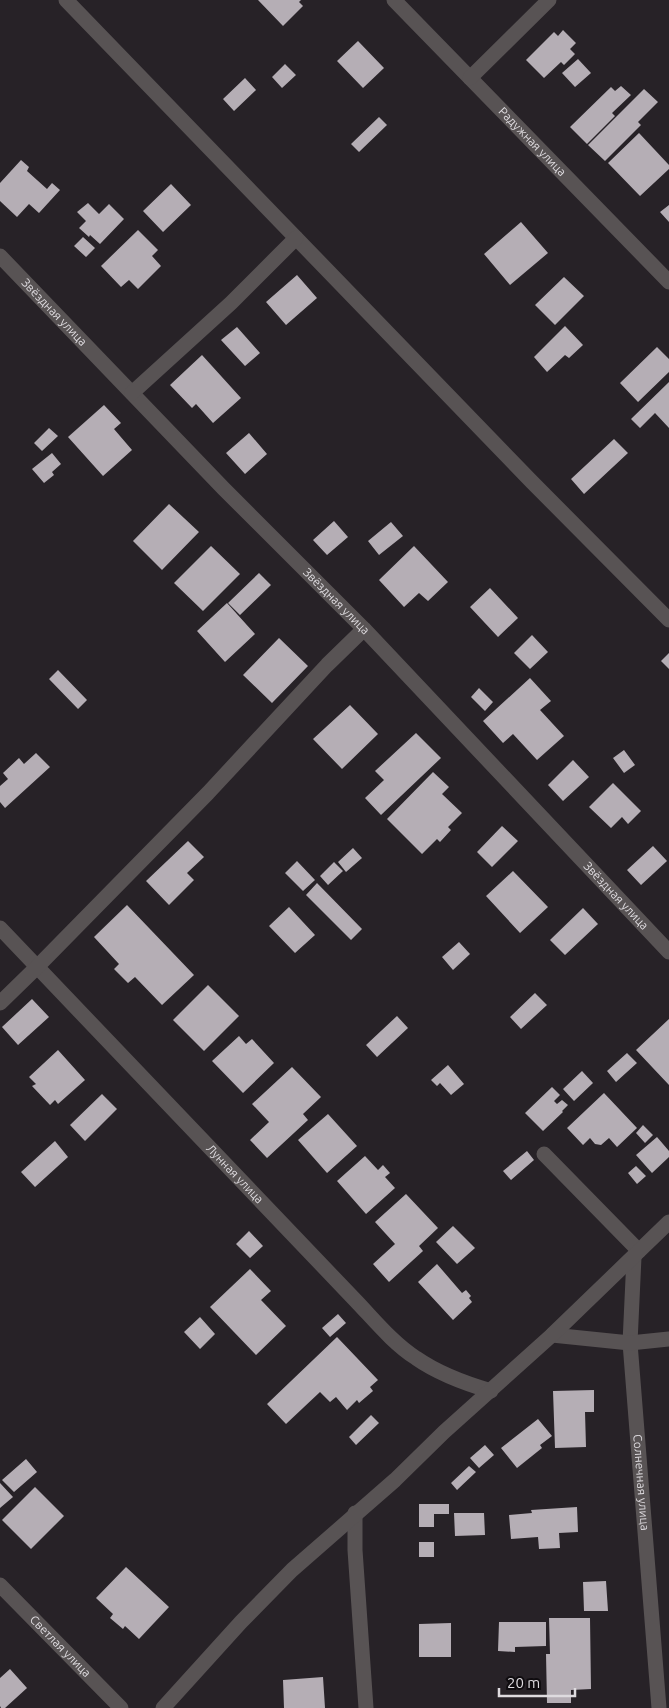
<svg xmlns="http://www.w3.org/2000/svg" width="669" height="1708" font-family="Ubuntu,sans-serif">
	<rect width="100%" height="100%" fill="#272227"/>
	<path fill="#b5aeb5" d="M258 0H301L299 2 303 6 283 26Z
		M563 30 576 43 570 49 575 54 564 65 561 62 544 78 526 60 554 32 558 36Z
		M358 41 384 68 363 88 337 61Z
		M578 59 591 73 575 87 562 73Z
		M285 64 296 75 282 88 272 77Z
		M245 78 256 90 234 111 223 99Z
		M621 86 631 95 612 113 615 116 587 144 570 127 611 87 615 91Z
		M644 89 658 102 638 122 641 125 605 161 588 145Z
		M379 117 387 125 359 152 351 144Z
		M639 133 669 165V169L640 196 608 163Z
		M21 160 29 167 27 171 47 189 52 183 60 190 39 213 29 204 17 217 0 201V183Z
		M171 184 191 205 163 232 143 211Z
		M88 203 99 214 109 204 124 219 100 244 90 235 89 237 79 228 86 221 77 212Z
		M669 205V222L660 212Z
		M521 222 548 253 510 285 484 254Z
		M138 230 158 250 152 256 161 266 138 289 129 280 121 287 101 266Z
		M83 237 95 248 86 257 74 246Z
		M297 275 317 298 286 325 266 302Z
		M564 277 584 296 555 325 535 305Z
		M565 326 583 345 569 358 565 355 547 372 534 357Z
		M237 327 260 353 245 366 221 340Z
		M657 347 669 359V372L638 402 620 383Z
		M202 355 241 398 213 423 196 404 192 408 170 385Z
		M669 382V428L655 413 640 428 631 419Z
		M104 405 121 423 114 429 132 450 103 476 68 437Z
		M49 428 58 436 42 451 34 443Z
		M249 433 267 454 245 474 226 453Z
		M614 439 628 453 584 494 571 479Z
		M52 453 61 464 52 472 54 475 44 483 32 469Z
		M169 504 199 532 162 570 133 541Z
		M334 521 348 537 327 555 313 540Z
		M391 522 403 536 379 555 368 541Z
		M211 546 240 574 203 611 174 583Z
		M414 546 448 582 428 601 419 593 404 607 379 580Z
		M259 573 271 585 240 615 228 603Z
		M490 588 518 618 498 637 470 607Z
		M227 603 255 634 225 662 197 631Z
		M532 635 548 652 530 669 514 653Z
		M279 638 308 666 272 703 243 675Z
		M669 653V669L661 661Z
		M58 670 87 700 78 709 49 679Z
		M530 678 551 701 540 710 564 736 537 760 513 734 503 743 483 721Z
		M479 688 493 702 485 711 471 697Z
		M350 705 378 734 342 769 313 739Z
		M416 733 441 758 381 815 365 798 384 780 375 771Z
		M624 750 635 765 624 773 613 758Z
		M36 753 50 767 5 808 0 802V786L8 779 3 773 19 758 24 764Z
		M573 760 589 777 563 801 548 785Z
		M433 772 449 787 442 794 462 813 448 827 451 830 440 842 437 839 422 854 387 819Z
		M613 783 641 811 628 824 622 817 611 828 589 807Z
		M502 826 518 841 492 867 477 852Z
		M188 841 204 857 187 873 194 880 169 905 146 881Z
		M653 846 667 861 641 885 627 870Z
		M353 848 362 858 346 872 338 862Z
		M297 861 315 880 303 891 285 873Z
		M334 862 343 871 328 885 320 876Z
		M513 871 548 907 520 933 486 896Z
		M317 883 362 929 351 940 306 895Z
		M127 905 194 975 162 1005 135 977 128 983 114 969 119 964 94 937Z
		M289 907 315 935 295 953 269 926Z
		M583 908 598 924 565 955 550 940Z
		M459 942 470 954 453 970 442 957Z
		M208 985 239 1016 204 1051 173 1020Z
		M535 993 547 1005 521 1029 510 1017Z
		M32 999 49 1017 18 1045 2 1027Z
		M397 1016 408 1028 377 1057 366 1045Z
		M669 1019V1085L636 1050Z
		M239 1036 246 1044 252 1039 274 1063 243 1093 212 1061Z
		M58 1050 85 1080 58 1104 55 1100 50 1105 32 1086 36 1084 29 1077Z
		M627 1053 637 1063 616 1082 607 1071Z
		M448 1065 464 1084 451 1095 440 1083 437 1086 431 1080Z
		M292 1067 321 1097 303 1114 308 1120 267 1158 250 1140 269 1122 252 1104Z
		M582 1071 593 1083 574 1101 563 1089Z
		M552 1087 560 1095 554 1101 557 1104 562 1100 568 1105 562 1111 563 1112 543 1131 525 1113Z
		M604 1093 637 1128 617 1147 609 1138 601 1145 595 1144 590 1138 583 1145 567 1128Z
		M102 1094 117 1109 85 1141 70 1125Z
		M328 1114 357 1146 327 1173 298 1140Z
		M643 1125 653 1135 645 1143 636 1133Z
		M657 1137 669 1151V1157L652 1173 636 1155Z
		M55 1141 68 1157 35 1187 21 1172Z
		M527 1151 534 1160 511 1180 503 1171Z
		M365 1156 378 1170 383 1165 390 1173 385 1177 395 1188 366 1214 337 1181Z
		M636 1166 646 1176 637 1184 628 1173Z
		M406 1194 438 1228 419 1246 423 1251 389 1282 373 1264 395 1244 375 1222Z
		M453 1226 475 1248 457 1264 436 1242Z
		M249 1231 263 1246 250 1258 236 1244Z
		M437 1264 462 1293 466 1290 471 1296 469 1298 472 1302 453 1320 418 1282Z
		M250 1269 271 1291 261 1300 286 1326 256 1355 210 1307Z
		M338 1314 346 1323 330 1337 322 1328Z
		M200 1317 215 1334 200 1349 184 1332Z
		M337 1337 378 1380 370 1387 373 1391 359 1403 357 1400 347 1410 336 1397 330 1402 320 1392 286 1424 267 1404Z
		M594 1390V1412H585L586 1447 555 1448 553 1391Z
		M371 1415 379 1423 356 1445 349 1437Z
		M538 1419 552 1436 540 1445 542 1448 517 1468 501 1448Z
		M485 1445 494 1455 479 1468 470 1458Z
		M26 1459 37 1472 14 1492 2 1480Z
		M469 1466 476 1472 457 1490 451 1483Z
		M0 1483 13 1497 0 1508Z
		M35 1487 64 1516 31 1549 2 1520Z
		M419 1504H449V1514H434V1527H419Z
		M577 1507 578 1532 559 1533 560 1548 539 1549 538 1537 511 1539 509 1515 532 1513 531 1510Z
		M454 1513H484L485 1535 455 1536Z
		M419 1542H434V1557H419Z
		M126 1567 169 1607 139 1639 125 1626 123 1629 110 1618 113 1614 96 1598Z
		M606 1581 608 1611H584L583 1582Z
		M549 1618H590L591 1689 571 1690V1703H547L546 1654H550Z
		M499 1622H546V1646L515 1647V1652L498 1651Z
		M451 1623V1657H419V1624Z
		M10 1669 27 1688 5 1708H1L0 1706V1678Z
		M323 1677 325 1708H284L283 1680Z"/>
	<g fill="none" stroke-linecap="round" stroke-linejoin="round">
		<g stroke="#585354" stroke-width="15">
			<path d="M66 0 532 482 669 620"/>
			<path id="s1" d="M394 0 669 282"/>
			<path d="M470 78 549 0"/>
			<path id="s2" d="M0 256 224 489 364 629 669 952"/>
			<path d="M132 393 231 303 296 238"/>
			<path id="s3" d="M0 928 357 1302C375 1321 394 1344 416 1358 436 1372 467 1384 491 1391"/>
			<path d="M0 1003 37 967 208 793 327 665 364 629"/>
			<path d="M544 1154 639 1251"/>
			<path id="s4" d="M634 1257 630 1343 659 1708"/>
			<path d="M552 1335 630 1343 669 1339"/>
			<path d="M355 1513V1550L366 1708"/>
			<path id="s5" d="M0 1585 121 1708"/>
			<path d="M163 1708 241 1622 292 1570 395 1480 444 1432 552 1335 669 1222"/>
		</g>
	</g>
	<g text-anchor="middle" stroke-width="5" stroke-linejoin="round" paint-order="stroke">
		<g font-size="12" fill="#dedbdf" stroke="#0f0c0f">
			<text dy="4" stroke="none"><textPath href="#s1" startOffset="198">Радужная улица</textPath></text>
			<text dy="4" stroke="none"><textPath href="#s2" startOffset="78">Звёздная улица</textPath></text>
			<text dy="4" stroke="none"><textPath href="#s2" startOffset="482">Звёздная улица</textPath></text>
			<text dy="4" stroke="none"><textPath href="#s2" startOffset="888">Звёздная улица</textPath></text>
			<text dy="4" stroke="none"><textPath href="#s3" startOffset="340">Лунная улица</textPath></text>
			<text dy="4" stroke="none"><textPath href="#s4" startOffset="226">Солнечная улица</textPath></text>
			<text dy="4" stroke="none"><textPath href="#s5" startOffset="86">Светлая улица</textPath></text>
		</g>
	</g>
	<path d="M499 1688v8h76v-8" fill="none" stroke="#dedbdf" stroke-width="2.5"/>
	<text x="507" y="1688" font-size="15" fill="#dedbdf" stroke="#0f0c0f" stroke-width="4" paint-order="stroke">20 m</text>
</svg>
